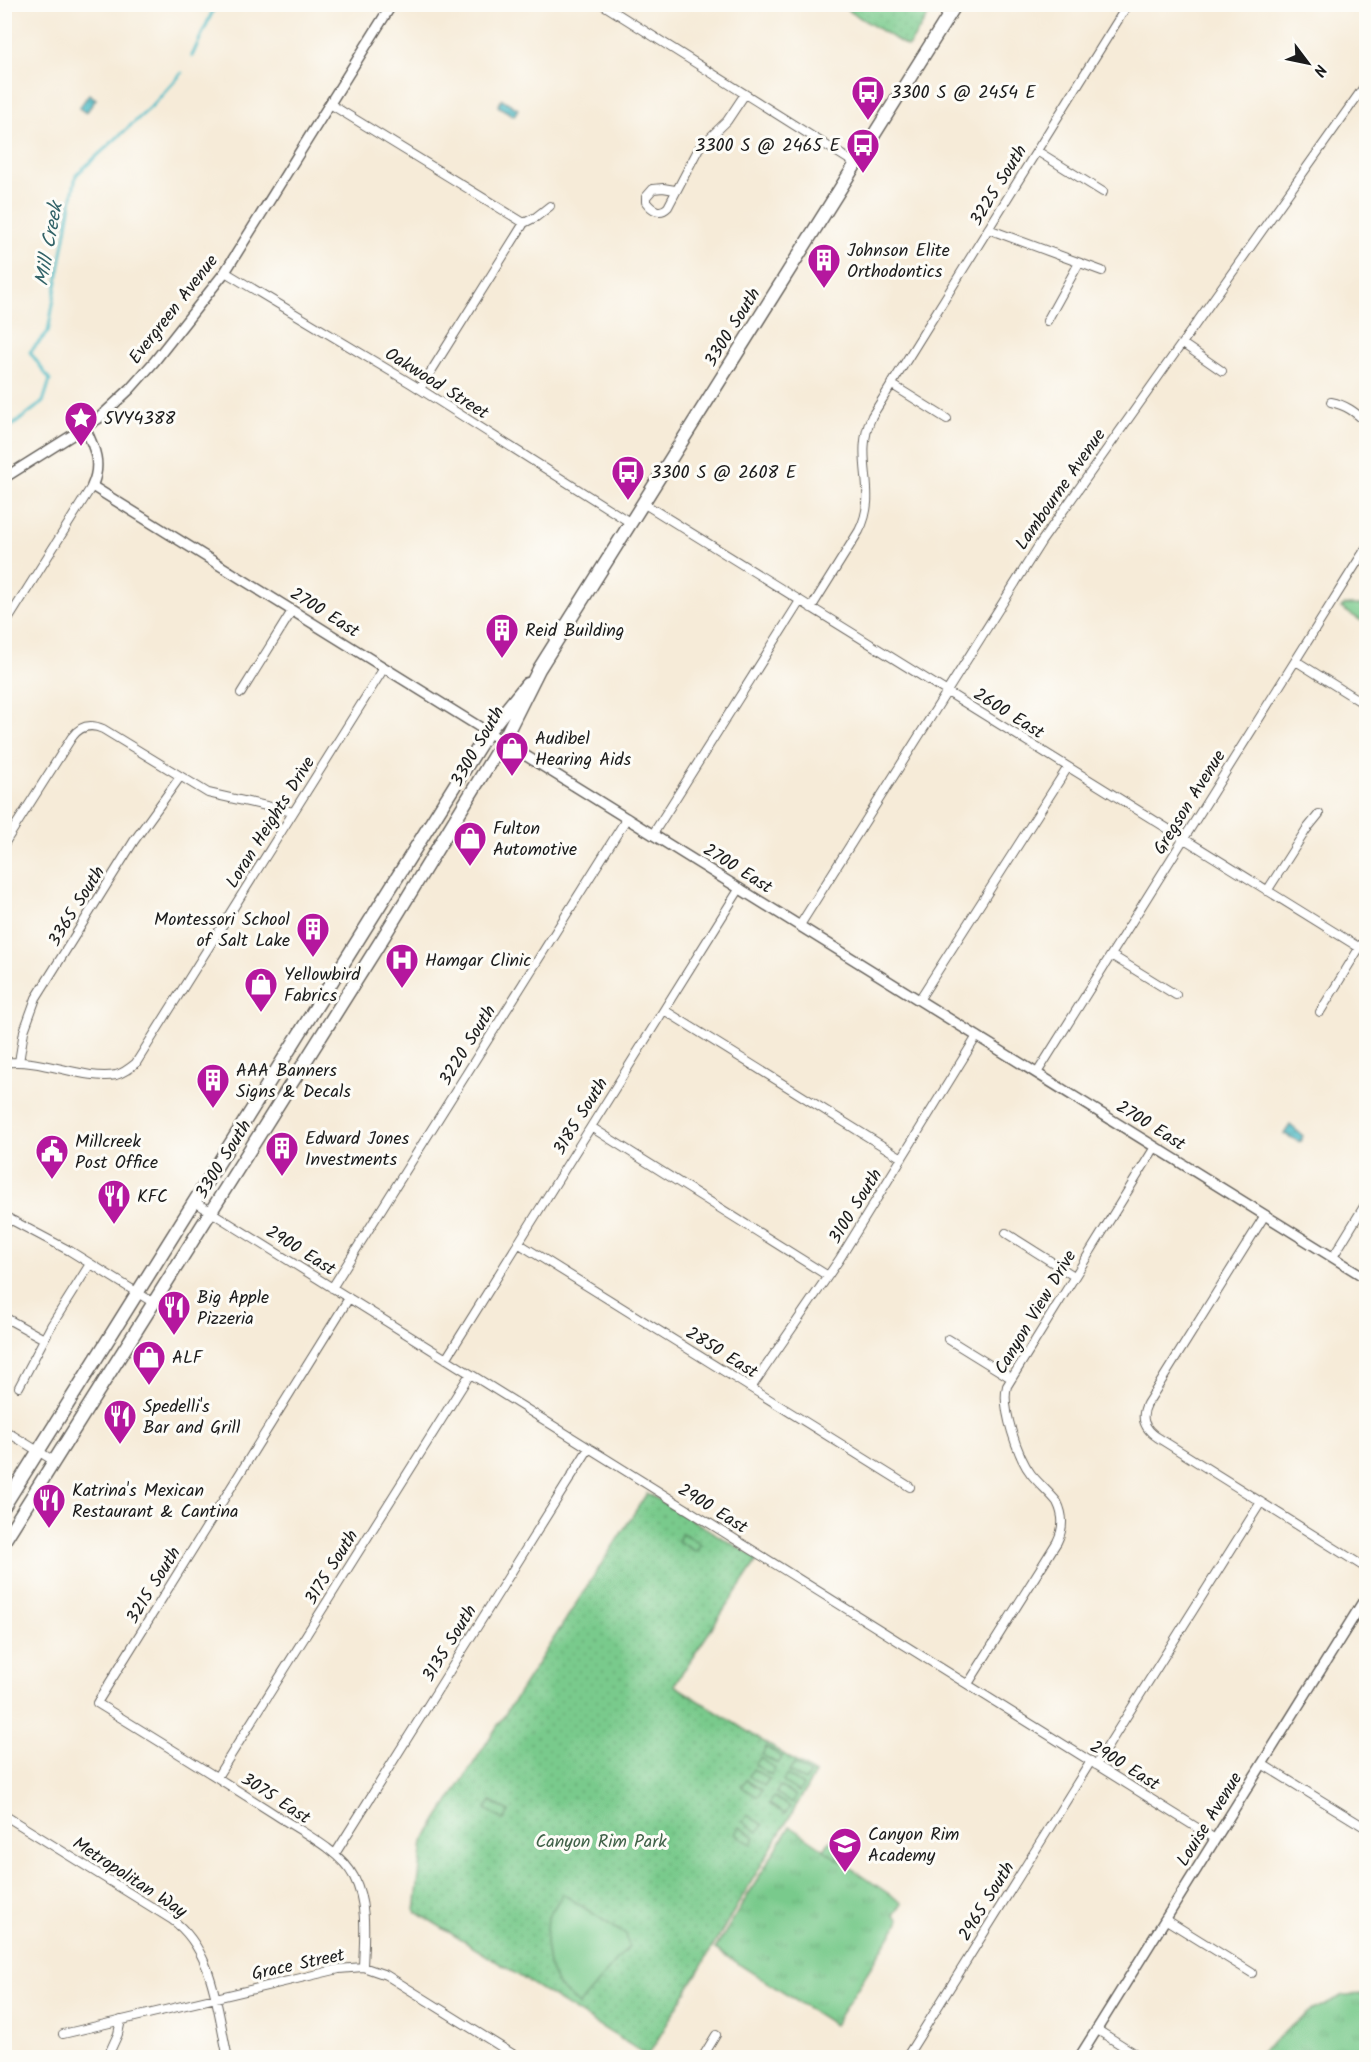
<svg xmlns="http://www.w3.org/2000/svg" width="1371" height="2062" font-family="Kalam,sans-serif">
	<defs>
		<pattern id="grass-tufts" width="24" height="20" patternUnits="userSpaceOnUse" patternTransform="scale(1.5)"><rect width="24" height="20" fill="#79ca8c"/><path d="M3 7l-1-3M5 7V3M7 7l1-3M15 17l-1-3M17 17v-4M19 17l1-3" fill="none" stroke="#68ad78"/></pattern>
		<pattern id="park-dots" width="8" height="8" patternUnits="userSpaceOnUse" patternTransform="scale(1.5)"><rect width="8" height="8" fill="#79ca8c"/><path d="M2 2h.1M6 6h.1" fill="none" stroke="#68ad78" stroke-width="1.8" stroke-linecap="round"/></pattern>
		<pattern id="water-waves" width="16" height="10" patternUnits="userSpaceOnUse" patternTransform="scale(1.5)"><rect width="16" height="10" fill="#4cbac4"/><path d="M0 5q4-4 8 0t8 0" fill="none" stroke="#429fa8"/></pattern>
	</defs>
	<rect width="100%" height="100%" fill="#fdfcf7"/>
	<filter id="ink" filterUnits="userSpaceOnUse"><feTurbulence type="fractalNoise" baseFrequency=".0167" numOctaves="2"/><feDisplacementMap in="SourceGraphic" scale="12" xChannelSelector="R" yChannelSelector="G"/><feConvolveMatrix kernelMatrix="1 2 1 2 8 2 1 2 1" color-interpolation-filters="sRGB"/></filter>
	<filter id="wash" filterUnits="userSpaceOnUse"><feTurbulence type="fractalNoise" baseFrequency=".008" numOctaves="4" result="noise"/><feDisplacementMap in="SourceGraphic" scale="24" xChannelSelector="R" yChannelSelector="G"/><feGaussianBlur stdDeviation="1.35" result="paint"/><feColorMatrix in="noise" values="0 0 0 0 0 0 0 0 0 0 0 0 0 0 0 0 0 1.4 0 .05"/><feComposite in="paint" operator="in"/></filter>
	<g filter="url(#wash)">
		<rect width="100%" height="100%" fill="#f6ebd8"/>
		<path fill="url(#grass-tufts)" stroke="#4a7354" stroke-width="1.5" d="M1343 605H1366V624L1341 608Z
			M790 1826 902 1903 894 1915 900 1919 898 1924 834 2025 715 1949Z
			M1366 1994V2057H1255L1309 2012 1344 1995Z"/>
		<path fill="url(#park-dots)" stroke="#4a7354" stroke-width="1.5" d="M839 5 935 4V5L908 47Z
			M647 1493 758 1559 674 1685 815 1774 648 2056 415 1911 423 1842Z
			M831 1839 850 1851 842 1862 824 1850Z"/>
		<path fill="#79ca8c" stroke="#4a7354" stroke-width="1.5" d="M682 1533 701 1544 696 1552 678 1541Z
			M766 1747 782 1757 778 1764 762 1755Z
			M760 1758 775 1768 771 1775 755 1765Z
			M794 1764 810 1774 805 1781 789 1772Z
			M753 1769 769 1779 764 1786 749 1776Z
			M787 1775 803 1785 799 1792 783 1782Z
			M746 1780 762 1790 758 1797 742 1787Z
			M780 1786 796 1796 792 1803 776 1793Z
			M774 1797 790 1807 785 1814 769 1804Z
			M491 1801 509 1812 504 1820 486 1809Z
			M747 1815 763 1825 758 1832 743 1822Z
			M739 1827 755 1837 751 1844 735 1834Z
			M563 1894 626 1935 629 1946 579 2005 559 1987 549 1965 546 1942 548 1917Z"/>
		<path fill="url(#water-waves)" stroke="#346b70" stroke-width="1.5" d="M89 94 96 99 86 113 79 108Z
			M502 99 518 109 514 116 498 106Z
			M1290 1125 1303 1136 1300 1142 1284 1134Z"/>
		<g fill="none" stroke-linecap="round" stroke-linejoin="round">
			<path stroke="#4cbac4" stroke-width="3" d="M192 56 216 4
				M4 432 43 402 50 380 30 352 48 332 76 175 151 107 182 73"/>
		</g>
	</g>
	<g filter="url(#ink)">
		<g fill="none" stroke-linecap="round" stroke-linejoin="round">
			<defs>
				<path id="minor" d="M602 4 856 164
					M330 104 524 223
					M1037 151 1103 192
					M675 190 663 188 653 189 646 197V202C652 210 660 215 668 207L699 148 727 121 745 94
					M988 229 1102 271
					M225 272 412 384 631 523
					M1047 321 1079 263
					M1183 344 1222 371
					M891 384 947 419
					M420 389 524 223 536 217 550 206
					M1331 402C1346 405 1355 412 1366 422
					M643 503 1360 948
					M811 608 859 531C880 491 852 459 872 416L1128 4
					M4 626 92 486
					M1296 661 1366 705
					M241 693 292 611
					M653 834 800 601
					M4 844 72 737C80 726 90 723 103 729L208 793 293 812
					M1267 891 1306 830 1319 814
					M800 925 1041 542 1366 84
					M1111 955 1176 995
					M919 1000 1068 767
					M664 1010 902 1158
					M1320 1012 1366 937
					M19 1062 24 1031 36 998 134 841 180 777
					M4 1063C41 1057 83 1081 116 1075 124 1073 130 1068 136 1063L384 668
					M1037 1073 1366 548
					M591 1127 828 1276
					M195 1202 1215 1839
					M1265 1215 1147 1404C1140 1418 1144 1428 1157 1437L1366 1568
					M4 1216 70 1251 154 1303
					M4 1228 10 1219
					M1006 1233 1074 1276
					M518 1243 910 1487
					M1333 1257 1366 1203
					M332 1288 627 818
					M349 1298 97 1703C157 1740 217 1777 276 1815 300 1831 341 1851 354 1877 368 1905 364 1937 363 1967
					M4 1317 44 1339
					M948 1339 1011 1378
					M446 1359 740 888
					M19 1387 51 1326 90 1264
					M751 1388 839 1260 977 1036
					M4 1430 54 1461
					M968 1684 1057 1542C1064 1528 1064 1516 1057 1502 1049 1492 1039 1484 1031 1474 1018 1457 1001 1408 1007 1386L1155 1147
					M1262 1764 1366 1828
					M1096 1765 1261 1502
					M217 1777 470 1374
					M4 1815 171 1919C214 1949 217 2010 228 2058
					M335 1854 589 1448
					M1165 1919 1252 1973
					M1096 2029 1142 2058
					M63 2034 339 1969 363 1967 386 1975 519 2058
					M107 2058 118 2034 121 2020
					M702 2058 716 2035
					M906 2058 1091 1761"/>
				<path id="tertiary" d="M85 428C95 448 102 465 92 486L1366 1278
					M4 478 98 419 130 389 154 362 225 272 392 4
					M1079 2058 1366 1597"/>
				<path id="primary" d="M4 1506 488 732 527 684
					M4 1541 384 936 503 741 539 669 956 4"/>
			</defs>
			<use href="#minor" stroke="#68645e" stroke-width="10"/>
			<use href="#tertiary" stroke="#68645e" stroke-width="12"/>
			<use href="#primary" stroke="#68645e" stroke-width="15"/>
			<use href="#minor" stroke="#fff" stroke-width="8"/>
			<use href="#tertiary" stroke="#fff" stroke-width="9"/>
			<use href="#primary" stroke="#fff" stroke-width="12"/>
		</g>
	</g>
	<defs>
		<symbol id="bus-pin" viewBox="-11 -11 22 30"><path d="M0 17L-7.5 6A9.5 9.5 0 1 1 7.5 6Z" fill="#b5179e" stroke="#fdfcf7"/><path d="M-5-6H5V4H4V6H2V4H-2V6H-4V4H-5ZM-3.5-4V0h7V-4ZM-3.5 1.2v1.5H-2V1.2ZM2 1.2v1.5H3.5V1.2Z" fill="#fff"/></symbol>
		<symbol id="building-pin" viewBox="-11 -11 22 30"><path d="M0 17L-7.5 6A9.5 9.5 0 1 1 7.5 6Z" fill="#b5179e" stroke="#fdfcf7"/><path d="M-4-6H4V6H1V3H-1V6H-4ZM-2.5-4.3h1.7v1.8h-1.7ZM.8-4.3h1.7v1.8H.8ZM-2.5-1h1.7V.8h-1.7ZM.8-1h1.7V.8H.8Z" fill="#fff"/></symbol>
		<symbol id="sight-pin" viewBox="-11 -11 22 30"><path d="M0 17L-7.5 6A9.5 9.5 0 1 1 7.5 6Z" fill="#b5179e" stroke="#fdfcf7"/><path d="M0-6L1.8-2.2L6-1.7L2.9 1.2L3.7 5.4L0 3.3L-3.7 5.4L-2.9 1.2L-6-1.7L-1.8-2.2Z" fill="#fff"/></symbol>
		<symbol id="shop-pin" viewBox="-11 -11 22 30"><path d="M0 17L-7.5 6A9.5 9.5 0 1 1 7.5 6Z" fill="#b5179e" stroke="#fdfcf7"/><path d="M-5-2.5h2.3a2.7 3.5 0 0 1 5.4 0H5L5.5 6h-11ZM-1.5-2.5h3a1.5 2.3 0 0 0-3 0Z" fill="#fff"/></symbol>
		<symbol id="hospital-pin" viewBox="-11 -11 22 30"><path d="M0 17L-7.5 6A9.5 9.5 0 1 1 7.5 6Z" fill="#b5179e" stroke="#fdfcf7"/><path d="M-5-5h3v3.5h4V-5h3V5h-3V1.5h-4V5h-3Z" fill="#fff"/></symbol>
		<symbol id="civic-pin" viewBox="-11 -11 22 30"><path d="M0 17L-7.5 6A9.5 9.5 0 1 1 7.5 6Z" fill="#b5179e" stroke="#fdfcf7"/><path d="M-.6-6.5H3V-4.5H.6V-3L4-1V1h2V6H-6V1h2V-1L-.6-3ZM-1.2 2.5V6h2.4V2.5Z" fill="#fff"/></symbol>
		<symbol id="restaurant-pin" viewBox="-11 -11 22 30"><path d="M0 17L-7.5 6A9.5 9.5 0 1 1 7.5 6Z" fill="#b5179e" stroke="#fdfcf7"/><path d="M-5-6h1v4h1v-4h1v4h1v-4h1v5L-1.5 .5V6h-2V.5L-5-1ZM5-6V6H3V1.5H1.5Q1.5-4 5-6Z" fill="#fff"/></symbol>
		<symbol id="school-pin" viewBox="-11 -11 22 30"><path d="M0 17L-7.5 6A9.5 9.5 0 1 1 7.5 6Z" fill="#b5179e" stroke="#fdfcf7"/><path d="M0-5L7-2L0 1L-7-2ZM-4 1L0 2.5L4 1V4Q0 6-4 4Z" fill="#fff"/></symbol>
	</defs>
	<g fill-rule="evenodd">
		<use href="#bus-pin" x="849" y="73" width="38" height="52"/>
		<use href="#bus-pin" x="844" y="126" width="38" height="52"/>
		<use href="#building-pin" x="805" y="241" width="38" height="52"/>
		<use href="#sight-pin" x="62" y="399" width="38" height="52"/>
		<use href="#bus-pin" x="609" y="453" width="38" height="52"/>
		<use href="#building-pin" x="483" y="611" width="38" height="52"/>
		<use href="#shop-pin" x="493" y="729" width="38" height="52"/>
		<use href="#shop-pin" x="451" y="819" width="38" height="52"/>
		<use href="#building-pin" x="294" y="910" width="38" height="52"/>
		<use href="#hospital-pin" x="383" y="941" width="38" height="52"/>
		<use href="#shop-pin" x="242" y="965" width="38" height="52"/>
		<use href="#building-pin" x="194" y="1061" width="38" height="52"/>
		<use href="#building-pin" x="263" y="1129" width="38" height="52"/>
		<use href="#civic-pin" x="33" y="1132" width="38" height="52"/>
		<use href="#restaurant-pin" x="95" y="1177" width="38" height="52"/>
		<use href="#restaurant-pin" x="155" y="1288" width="38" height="52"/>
		<use href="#shop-pin" x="130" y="1338" width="38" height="52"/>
		<use href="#restaurant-pin" x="101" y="1397" width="38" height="52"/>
		<use href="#restaurant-pin" x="30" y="1481" width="38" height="52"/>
		<use href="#school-pin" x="826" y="1825" width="38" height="52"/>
	</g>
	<g text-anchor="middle" stroke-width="6" stroke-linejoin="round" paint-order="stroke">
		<g font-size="18" fill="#1c1c1c" stroke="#fdfcf7" text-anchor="start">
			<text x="891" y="98">3300 S @ 2454 E</text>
			<text x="840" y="151" text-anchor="end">3300 S @ 2465 E</text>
			<text x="847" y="256">Johnson Elite<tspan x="847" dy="21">Orthodontics</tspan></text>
			<text x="104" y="424">5VY4388</text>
			<text x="651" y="478">3300 S @ 2608 E</text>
			<text x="525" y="636">Reid Building</text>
			<text x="535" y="744">Audibel<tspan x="535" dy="21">Hearing Aids</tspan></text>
			<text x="493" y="834">Fulton<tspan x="493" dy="21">Automotive</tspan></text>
			<text x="290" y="925" text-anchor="end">Montessori School<tspan x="290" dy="21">of Salt Lake</tspan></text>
			<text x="425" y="966">Hamgar Clinic</text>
			<text x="284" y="980">Yellowbird<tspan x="284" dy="21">Fabrics</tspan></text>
			<text x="236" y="1076">AAA Banners<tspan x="236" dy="21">Signs &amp; Decals</tspan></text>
			<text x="305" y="1144">Edward Jones<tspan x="305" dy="21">Investments</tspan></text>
			<text x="75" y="1147">Millcreek<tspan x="75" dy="21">Post Office</tspan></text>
			<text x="137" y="1202">KFC</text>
			<text x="197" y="1303">Big Apple<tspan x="197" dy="21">Pizzeria</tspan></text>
			<text x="172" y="1363">ALF</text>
			<text x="143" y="1412">Spedelli's<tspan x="143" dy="21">Bar and Grill</tspan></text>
			<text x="72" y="1496">Katrina's Mexican<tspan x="72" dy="21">Restaurant &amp; Cantina</tspan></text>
			<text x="868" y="1840">Canyon Rim<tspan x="868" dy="21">Academy</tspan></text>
		</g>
		<g font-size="18" fill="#1c1c1c" stroke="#fdfcf7">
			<text transform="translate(998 185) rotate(-58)" y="6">3225 South</text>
			<text transform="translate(173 309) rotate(-52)" y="6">Evergreen Avenue</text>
			<text transform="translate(732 327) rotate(-58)" y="6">3300 South</text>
			<text transform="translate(437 383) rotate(32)" y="6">Oakwood Street</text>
			<text transform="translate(1060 489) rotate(-55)" y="6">Lambourne Avenue</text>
			<text transform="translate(325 612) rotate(32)" y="6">2700 East</text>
			<text transform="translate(1009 713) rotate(32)" y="6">2600 East</text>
			<text transform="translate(477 746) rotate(-60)" y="6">3300 South</text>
			<text transform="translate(1189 802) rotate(-58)" y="6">Gregson Avenue</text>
			<text transform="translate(270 822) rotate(-58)" y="6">Loran Heights Drive</text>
			<text transform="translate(738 868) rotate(32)" y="6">2700 East</text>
			<text transform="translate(76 906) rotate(-58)" y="6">3365 South</text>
			<text transform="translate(467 1045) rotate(-58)" y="6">3220 South</text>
			<text transform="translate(580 1116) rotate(-58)" y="6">3185 South</text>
			<text transform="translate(1151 1125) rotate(32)" y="6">2700 East</text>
			<text transform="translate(223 1159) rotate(-58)" y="6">3300 South</text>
			<text transform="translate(855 1206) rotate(-58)" y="6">3100 South</text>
			<text transform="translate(301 1250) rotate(32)" y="6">2900 East</text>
			<text transform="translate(1035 1312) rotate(-59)" y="6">Canyon View Drive</text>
			<text transform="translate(722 1352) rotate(32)" y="6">2850 East</text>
			<text transform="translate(713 1508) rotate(32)" y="6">2900 East</text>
			<text transform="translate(331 1567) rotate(-58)" y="6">3175 South</text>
			<text transform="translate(153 1585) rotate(-58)" y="6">3215 South</text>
			<text transform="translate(449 1643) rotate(-58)" y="6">3135 South</text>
			<text transform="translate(1125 1765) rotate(32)" y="6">2900 East</text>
			<text transform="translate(276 1798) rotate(33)" y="6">3075 East</text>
			<text transform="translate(1209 1819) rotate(-58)" y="6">Louise Avenue</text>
			<text transform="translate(130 1877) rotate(33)" y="6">Metropolitan Way</text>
			<text transform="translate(986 1901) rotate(-58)" y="6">2965 South</text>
			<text transform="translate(298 1964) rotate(-12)" y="6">Grace Street</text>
		</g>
		<g font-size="18" fill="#416249" stroke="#fdfcf7">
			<text x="601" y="1847">Canyon Rim Park</text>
		</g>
		<g font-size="20" font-style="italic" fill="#326368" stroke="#fdfcf7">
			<text transform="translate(48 244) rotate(-80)" y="7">Mill Creek</text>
		</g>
	</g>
	<rect width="1371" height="2062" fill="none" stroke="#fdfcf7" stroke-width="24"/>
	<g transform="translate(1308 63) rotate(122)" stroke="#fdfcf7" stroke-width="4.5" paint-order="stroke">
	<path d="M0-4.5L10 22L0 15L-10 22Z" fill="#1c1c1c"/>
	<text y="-9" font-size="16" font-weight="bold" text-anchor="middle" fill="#1c1c1c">N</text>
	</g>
</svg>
